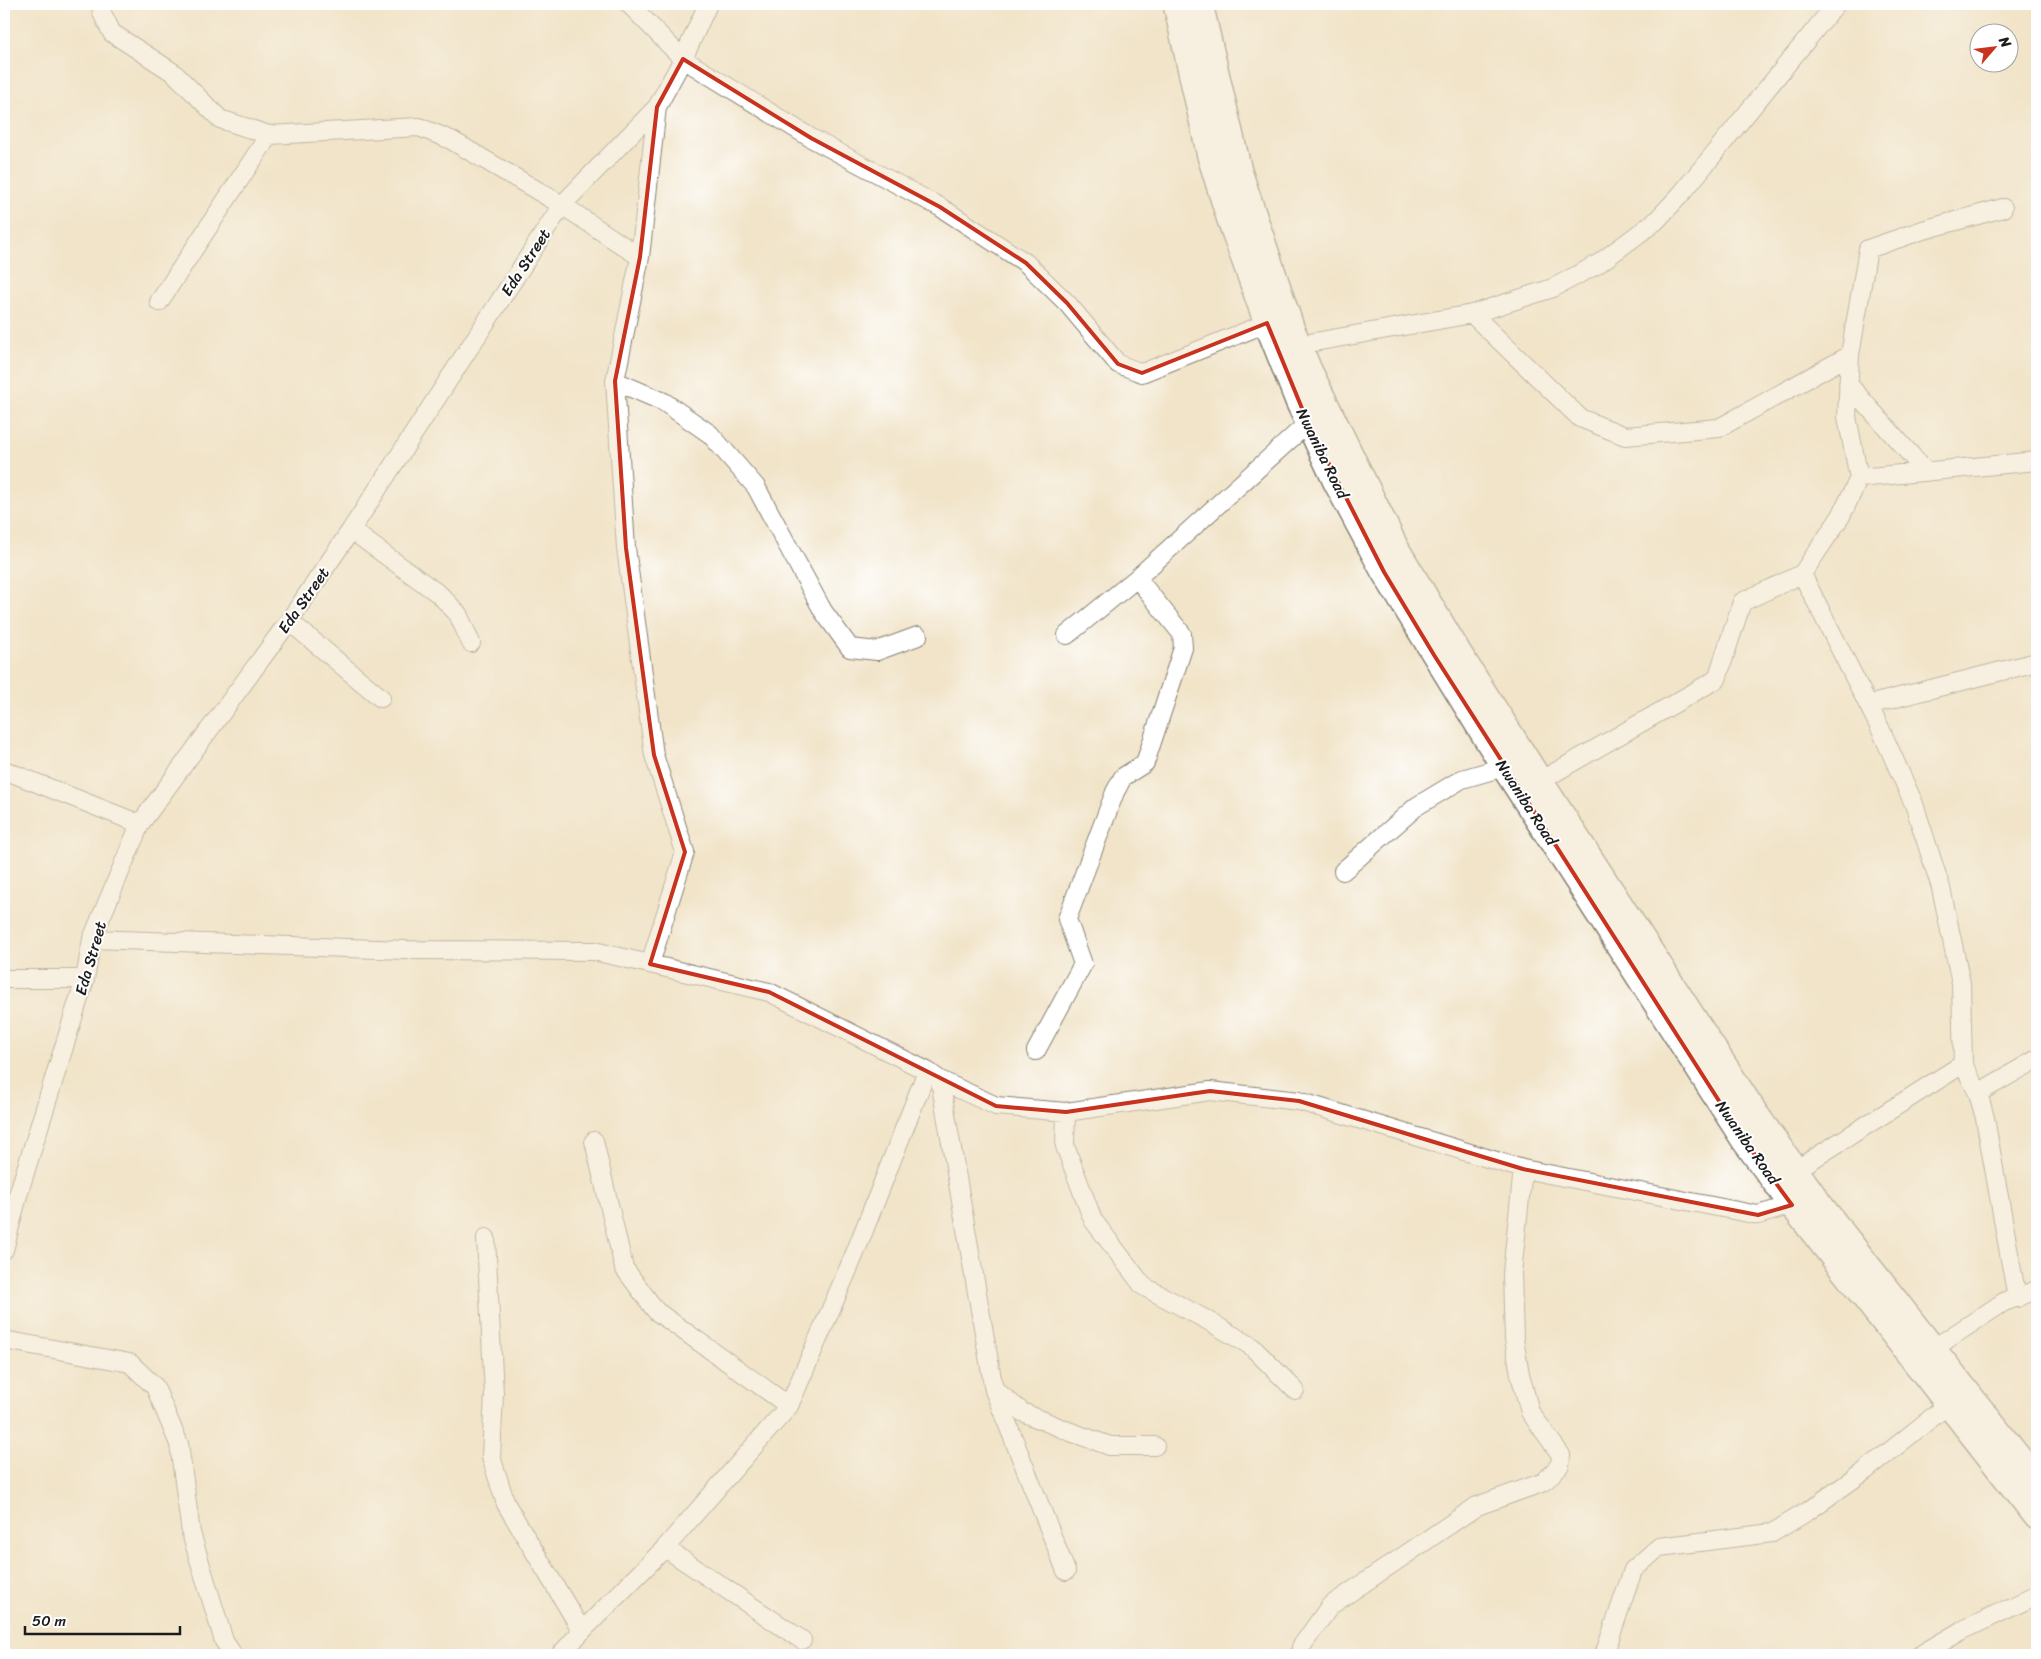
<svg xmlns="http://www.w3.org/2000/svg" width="2041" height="1659" font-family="Sriracha,sans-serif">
	<rect width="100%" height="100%" fill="#fff"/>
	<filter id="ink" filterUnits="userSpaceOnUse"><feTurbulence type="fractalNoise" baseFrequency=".02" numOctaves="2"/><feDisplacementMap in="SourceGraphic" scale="10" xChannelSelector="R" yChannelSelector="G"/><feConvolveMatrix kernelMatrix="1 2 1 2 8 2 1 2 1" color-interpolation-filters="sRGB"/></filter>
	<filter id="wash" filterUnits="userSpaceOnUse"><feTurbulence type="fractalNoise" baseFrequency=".0096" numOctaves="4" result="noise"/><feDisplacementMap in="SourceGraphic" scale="20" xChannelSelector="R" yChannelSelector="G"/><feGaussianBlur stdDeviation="1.12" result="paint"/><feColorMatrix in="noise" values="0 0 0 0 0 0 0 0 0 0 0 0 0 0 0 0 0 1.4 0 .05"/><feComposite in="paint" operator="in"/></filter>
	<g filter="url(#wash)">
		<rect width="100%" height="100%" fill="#f1e4c9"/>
	</g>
	<g filter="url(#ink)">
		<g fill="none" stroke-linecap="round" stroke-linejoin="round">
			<defs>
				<path id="street" d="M101 4 102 13 112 33 174 73 220 119 269 135 419 127 451 140 562 205 640 257
					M629 4 683 59 811 138 940 207 1026 263 1067 303 1118 364 1142 373 1267 323
					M159 302 269 135
					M1472 314 1580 418 1625 436 1719 428 1850 355
					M1298 345 1472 314 1553 288 1598 264 1656 221 1682 193 1836 4
					M615 381 664 402 710 434 756 487 823 611 850 648 877 651 918 636
					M1848 384 1926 472
					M1859 478 2037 461
					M351 530 440 595 458 614 471 643
					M289 621 381 698
					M1067 635 1137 578 1308 423
					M1868 705 2037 662
					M4 770 140 824
					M1540 781 1717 679 1742 602 1802 574 1841 516 1859 478 1847 417 1850 355 1868 249 1923 230 2003 208
					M1343 871 1417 806 1462 779 1504 767
					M92 939 406 950 594 951 769 992 927 1071 940 1080 996 1106 1066 1112 1210 1091 1299 1101 1523 1169 1758 1215 1792 1205
					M650 964 685 852 654 755 626 548 615 381 640 257 657 107
					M4 979H85
					M1036 1051 1083 964 1067 919 1115 792 1123 777 1145 763 1183 648 1182 634 1137 578
					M1963 1064 1978 1093 1985 1118 2017 1298
					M940 1080 994 1390 1066 1571
					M1978 1093 2037 1059
					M1066 1112 1065 1146 1093 1220 1143 1286 1205 1319 1251 1346 1295 1390
					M594 1141 624 1268 656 1311 789 1406
					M1786 1176 1963 1064 1961 983 1941 888 1914 804 1880 728 1802 574
					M486 1238 494 1394 491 1457 506 1504 582 1631
					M4 1250 18 1195 85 979 92 939 140 824 289 621 351 530 562 205 657 107 683 59 708 4
					M4 1340 130 1363 155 1387 179 1444 191 1533 224 1641 233 1655
					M1934 1348 2004 1302 2037 1290
					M995 1390 1022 1412 1068 1431 1110 1446H1155
					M665 1548 802 1640
					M560 1655 582 1631 665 1548 789 1406 853 1258 927 1071
					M1300 1655 1301 1647 1330 1606 1477 1506 1544 1482 1560 1465 1561 1455 1530 1412 1520 1374 1514 1339 1512 1273 1523 1169
					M1604 1655 1633 1570 1659 1547 1772 1533 1808 1511 1865 1471 1949 1404
					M1920 1655 1961 1631 2037 1595"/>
				<path id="secondary" d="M1176 4 1210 156 1229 217 1267 323 1298 401 1336 482 1384 572 1504 767 1744 1140 1792 1205 2037 1517
					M1200 4 1239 171 1291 327 1309 370 1396 548 1458 652 1540 781 1755 1113 1821 1206 2037 1481"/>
			</defs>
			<use href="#street" stroke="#868072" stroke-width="20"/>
			<use href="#secondary" stroke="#868072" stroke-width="28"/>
			<use href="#street" stroke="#fff" stroke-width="18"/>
			<use href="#secondary" stroke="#fff" stroke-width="25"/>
		</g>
	</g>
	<path d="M0 0H2041V1659H0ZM683 59 811 138 940 207 1026 263 1067 303 1118 364 1142 373 1267 323 1308 423 1384 572 1434 655 1744 1140 1792 1205 1758 1215 1523 1169 1299 1101 1210 1091 1066 1112 996 1106 769 992 650 964 685 852 654 755 626 548 615 381 640 257 657 107Z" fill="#f1e4c9" fill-opacity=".55" fill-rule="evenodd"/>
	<path fill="none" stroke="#c8321e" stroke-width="4" stroke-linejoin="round" d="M683 59 811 138 940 207 1026 263 1067 303 1118 364 1142 373 1267 323 1308 423 1384 572 1434 655 1744 1140 1792 1205 1758 1215 1523 1169 1299 1101 1210 1091 1066 1112 996 1106 769 992 650 964 685 852 654 755 626 548 615 381 640 257 657 107Z"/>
	<g text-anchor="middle" stroke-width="4" stroke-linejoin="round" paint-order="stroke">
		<g font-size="16" fill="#1c1c1c" stroke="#fff">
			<text transform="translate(525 262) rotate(-57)" y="6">Eda Street</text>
			<text transform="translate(1323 453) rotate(64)" y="6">Nwaniba Road</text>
			<text transform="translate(303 600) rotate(-55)" y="6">Eda Street</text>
			<text transform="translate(1527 802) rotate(57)" y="6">Nwaniba Road</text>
			<text transform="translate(90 958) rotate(-74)" y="6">Eda Street</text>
			<text transform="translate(1748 1142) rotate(55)" y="6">Nwaniba Road</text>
		</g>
	</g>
	<rect width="2041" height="1659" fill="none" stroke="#fff" stroke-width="20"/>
	<g transform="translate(1994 48) rotate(62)"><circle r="24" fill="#ffffff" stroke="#a4a4a4"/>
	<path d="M0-4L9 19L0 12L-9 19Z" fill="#c8321e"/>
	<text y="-8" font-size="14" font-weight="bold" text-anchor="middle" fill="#1c1c1c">N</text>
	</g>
	<path d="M25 1626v8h155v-8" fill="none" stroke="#1c1c1c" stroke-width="2.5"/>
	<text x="32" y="1626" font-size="15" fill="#1c1c1c" stroke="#ffffff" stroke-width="4" paint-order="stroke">50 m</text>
</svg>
